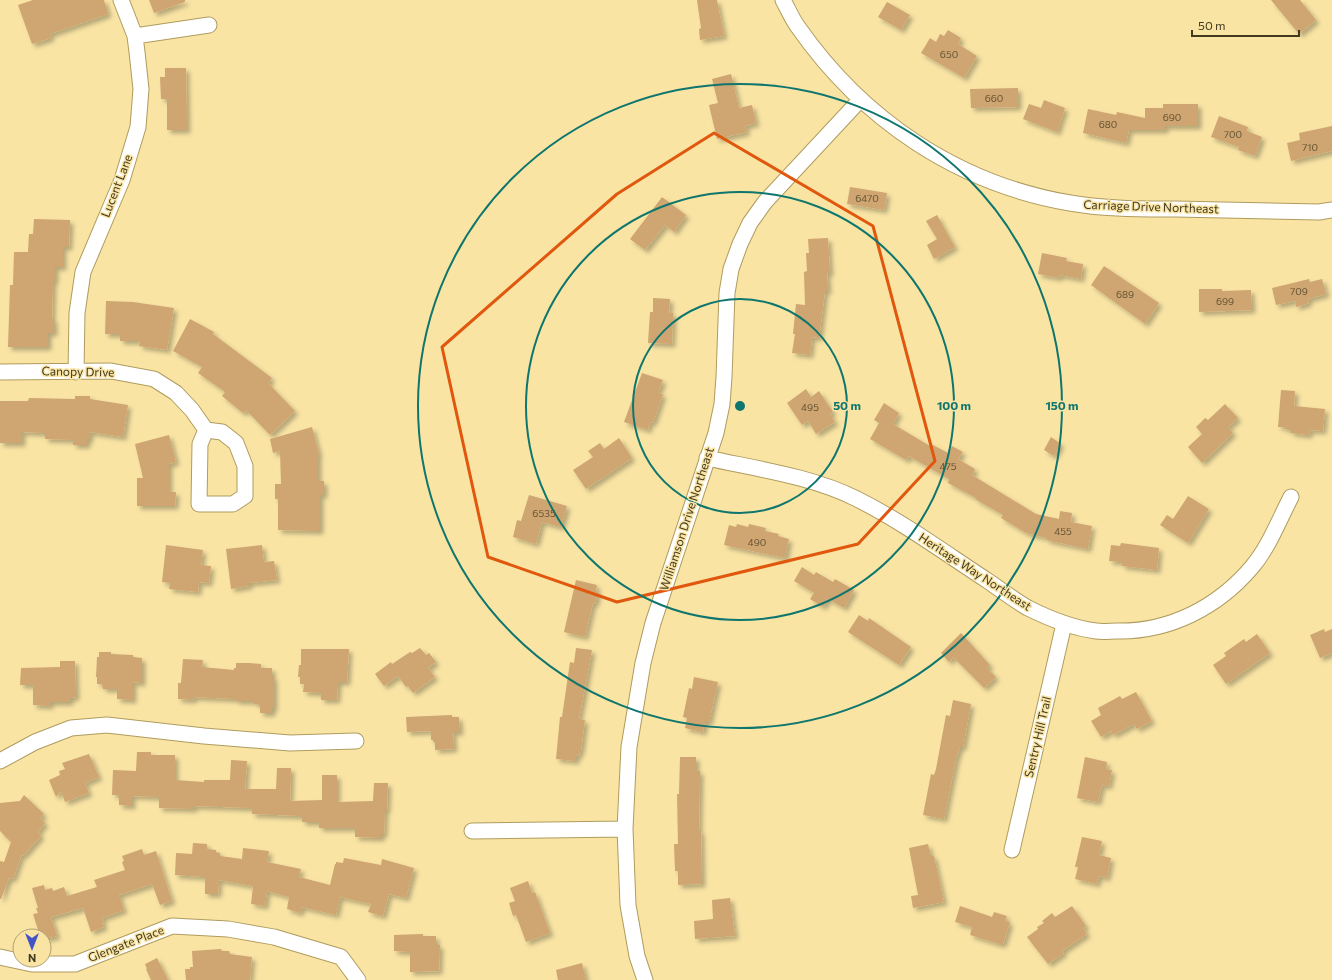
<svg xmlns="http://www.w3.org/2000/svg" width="1332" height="980" font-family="Commissioner,sans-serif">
	<defs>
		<filter id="shadow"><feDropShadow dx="3.5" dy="3.5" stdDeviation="2" flood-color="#0004"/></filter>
	</defs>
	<rect width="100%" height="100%" fill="#f9e4a4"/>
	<path fill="#cfa571" filter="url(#shadow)" d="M33 0H104L108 14 50 34 51 38 32 44 18 5Z
		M149 0H185V2L154 13Z
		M697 0H717L724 36 700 40 699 29 701 28Z
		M1271 0H1300L1316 20 1299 34Z
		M887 2 910 15 901 30 878 17Z
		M948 30 961 38 958 44 977 56 964 78 921 53 930 38 936 42 940 34 944 36Z
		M165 68H186L187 130H167V99H161L160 77H165Z
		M731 74 739 108 752 105 756 123 745 126 747 132 717 139 709 105 718 103 712 79Z
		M1018 88V107L971 108 970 89Z
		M1044 100 1065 108 1057 132 1023 119 1029 104 1041 108Z
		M1163 104H1198V126H1165V130H1129L1126 143 1083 133 1088 109 1116 115 1117 112 1145 118V108H1163Z
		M1219 116 1248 127 1247 131 1262 137 1255 156 1238 150 1239 147 1211 137Z
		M1332 126V151L1291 161 1287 143 1300 140 1299 133Z
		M850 187 887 193 884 210 847 204Z
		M662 197 686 215 674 232 665 225 645 250 630 239Z
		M937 215 955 247 934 259 927 245 937 239 926 221Z
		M34 219 70 220 69 247H63V267H55V281H53L52 319H54V333H48V347H8L10 285H13L14 252H28L29 234H33Z
		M828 238 830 273H827L828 291H825L819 338 812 337 810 355 792 353 795 334H793L796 304 805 305 804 272 807 271 806 253H809L808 239Z
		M1042 253 1067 258 1066 261 1083 264 1081 279 1060 275 1059 278 1038 274Z
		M1104 266 1159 303 1145 324 1091 285Z
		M1309 279 1310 282 1322 279 1326 294 1308 299 1309 303 1296 307 1295 301 1276 305 1272 288Z
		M1199 289H1222V291L1251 290 1252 310 1199 312Z
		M653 298 670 299 669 313H673L672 344 648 343 650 312H653Z
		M106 301 133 302 174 308 167 350 139 346 140 341H120V334H105Z
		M190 319 214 332 213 334 272 378 268 383 295 411 270 435 246 410 243 413 222 396 225 392 198 373 202 367 173 351Z
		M642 373 663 380 658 393 663 394 653 423 650 422 648 430 624 422Z
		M806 389 811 397 819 391 833 412 830 414 835 422 816 434 808 421 802 425 787 403Z
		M1281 390 1295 391 1294 406 1325 409 1323 431 1310 430 1309 435 1291 433V430L1284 429 1285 427H1278Z
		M75 396H90V399L128 405 123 437 90 432V439H87V445H73V440L45 439V433L22 432V443H0V401H28L29 398 75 399Z
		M884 403 899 413 893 424 930 446 931 444 948 453 952 446 963 452 958 459 975 469 972 475 1036 514 1059 519 1060 511 1072 513 1071 522 1092 526 1088 549 1046 540 1047 538 1026 533 1001 518 1003 515 975 499 976 498 948 483 949 479 909 456 906 460 870 439 879 423 874 420Z
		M1225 404 1238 418 1228 427 1233 433 1202 463 1188 447 1202 434 1196 427 1205 418 1208 420Z
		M312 427 319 454 318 455V481H324V495H320V531L278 530V499H275V484H281L280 451 273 453 270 439Z
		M169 435 176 462 169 464V492H176L175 506H137V478H143L135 444Z
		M1051 437 1061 444 1054 456 1044 450Z
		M619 438 632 458 586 489 573 470 593 457 588 451 600 443 604 449Z
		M529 495 567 506 561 527 542 522 536 544 513 537 517 520 521 521Z
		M1188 496 1209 509 1188 543 1160 525 1167 515 1173 519Z
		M737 524 748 527 749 524 766 528 765 531 779 534 778 536 789 539 785 558 724 545 729 525 736 527Z
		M1121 543 1159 548 1157 570 1122 566V562L1109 561 1111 545 1120 546Z
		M166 545 203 550 201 565 211 566 209 583 199 582 198 592 169 589 170 583 162 582Z
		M262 545 264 562 274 561 277 580 249 583V586L231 589 226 549Z
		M802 567 814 575 816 572 833 582 835 579 854 590 844 608 828 599 823 607 810 599 814 593 794 581Z
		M576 580 597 585 596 591 598 592 595 604 593 603 585 637 564 632Z
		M859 615 868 621 869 618 911 647 899 665 848 632Z
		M1324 629 1325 632 1332 629V653L1320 658 1310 635Z
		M961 633 990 665 987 668 996 677 984 688 953 657 949 662 941 653Z
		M1257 634 1270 653 1226 684 1213 665 1226 656 1224 653 1244 639 1246 642Z
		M420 648 426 655 429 653 436 662 428 668 435 677 413 693 408 686 406 687 398 676 384 686 375 674 391 662 392 664 410 652 412 653Z
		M576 648 592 650 579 719 585 720 581 750H580L579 756 576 755V761L556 759 560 717H562L570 662 574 663Z
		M301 649H349L347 682H338L337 700H321V693L303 692 304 684H300V677H298L299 665H301Z
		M99 652H111V654L133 655V657L142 658V683L133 682V700L117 699V689H103L102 684H97V677H96L97 657H99Z
		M183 659 203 660 202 667 234 670V668H236V663H249L261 664V668H272V677H274V708H272V713H260V704H254V701H236V699L194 697 193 700 178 699V683H181Z
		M60 661H75L76 697 70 698V702H50V706L33 705V685H20L21 668 60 667Z
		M694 677 718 682 709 722H705L703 732 685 728 687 718 683 717 689 688 692 689Z
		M1136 692 1152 721 1137 729 1134 724 1113 735 1111 731 1101 737 1091 721 1101 715 1098 708 1120 696 1122 699Z
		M953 700 971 704 963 747H960L956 759 944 819 923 815 931 774 934 775 936 769 946 715 950 716Z
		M452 715V717H459L460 732H453L454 749 435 750V742H433V740H431V731L407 732 406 717Z
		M137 752H151V755H175V780L204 782V780H230L231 760 247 761 245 789H276L277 768H291L290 801 322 800V775H337V802L373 801 374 783H388L387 810H385L384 834H381V838L355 837V828H319V822H302V816L252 814V808L194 806V809L159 808V797L132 796V806L119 805V795H112L113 770 136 771Z
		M89 754 99 777 85 783 89 793 65 802 61 791 56 797 49 780 60 775 59 771 65 769 62 763Z
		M680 757H696V771H700L699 831H701L702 884 678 885V871H675L674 844H678L677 794H679Z
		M1085 757 1107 762 1106 769 1112 770 1109 786 1102 785 1098 802 1077 798Z
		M24 795 44 814 40 818 45 823 38 832 41 836 23 856 22 854 13 879 9 878 1 899H0V861L4 862 11 842 0 831V803L20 801Z
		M1082 837 1102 841 1099 855 1111 858 1107 878 1099 876 1097 884 1075 879 1078 867H1075Z
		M193 843 207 844V849L216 850V852L220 853V856L242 859 243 848 269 851 267 862 301 869 299 877 330 885 335 864H336V862L343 863 344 858 381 865 382 859 414 868 406 898 389 894 383 916 368 912 371 904 340 897 336 915 302 907 300 913 287 909 289 897 267 891 265 906 251 904 253 886 219 880 218 894H205V877L175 875 176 853 192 854Z
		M928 844 931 856H934L944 902 913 908 911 896 918 895 909 848Z
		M142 849 144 855 156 851 172 901 160 905 152 884 119 895 124 910 102 918 104 927 91 932 83 908 51 917 57 936 44 939V936H40L33 914 38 913 36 908H38L32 888 44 885 45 890 52 888 53 891 64 887 67 896 97 887 94 880 125 870 122 862 124 861 122 856Z
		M528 881 532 893 535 892 550 933 526 942 516 915 513 916 509 903 515 901 510 888Z
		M730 898 735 936 695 939 694 921 713 919 712 900Z
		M960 906 992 917 994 912 1007 916 1005 921 1010 922 1003 944H999L970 935 972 927 955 922Z
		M1072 906 1086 926 1083 928 1087 934 1062 951 1064 953 1048 964 1027 937 1038 929 1037 927 1044 923 1042 921 1052 913 1055 917Z
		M423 934V936H436V945H440L439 971 410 972V952L394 951V935Z
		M221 949 222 951H229L230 954 252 957 250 980H186L185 969H190V967H193L192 951Z
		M157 958 168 980H151L146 969H147L145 964Z
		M582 963 586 980H558L556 970Z"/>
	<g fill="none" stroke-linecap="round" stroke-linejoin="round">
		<defs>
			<path id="minor" d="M783 0C788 9 792 19 798 27 863 120 958 184 1070 203 1104 209 1140 209 1175 209 1223 210 1271 211 1319 212L1332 210
				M135 36 209 25
				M0 372 111 371 154 379 176 393 192 410 206 430 222 432 236 443 245 466V496L233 504H199L200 444 206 430
				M76 372 77 313 83 272 122 180 138 127 141 89 137 52 135 36 121 0
				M707 458C757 469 811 476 857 499 903 522 945 553 988 581 1001 590 1014 600 1028 608 1050 619 1072 628 1096 631 1103 632 1110 631 1117 631 1170 632 1218 607 1252 567 1269 547 1279 520 1291 497
				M0 761 35 742 71 728 107 725 204 736 290 743 356 741
				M472 831 625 829
				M1012 850 1064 624
				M0 957 32 964H75L172 926 228 929 274 937 341 957 358 980
				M645 980 637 956 628 905 625 829 629 747 643 663 653 623 716 433 722 404 724 377 727 293 731 269 740 244 750 223 765 202 860 100"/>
		</defs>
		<use href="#minor" stroke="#af9c5e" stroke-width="17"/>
		<use href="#minor" stroke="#fff" stroke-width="15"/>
	</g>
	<path fill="none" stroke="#e0570d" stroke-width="3" stroke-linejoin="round" d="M714 133 873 226 935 461 858 544 617 602 488 557 442 347 617 194Z"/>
	<g fill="none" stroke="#0f766e" stroke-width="2">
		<circle cx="740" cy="406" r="107"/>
		<circle cx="740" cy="406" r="214"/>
		<circle cx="740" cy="406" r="322"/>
	</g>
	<g text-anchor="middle" stroke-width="3" stroke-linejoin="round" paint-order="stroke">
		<g font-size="10" fill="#655534">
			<text x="949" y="58">650</text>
			<text x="994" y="102">660</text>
			<text x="1172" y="121">690</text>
			<text x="1108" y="128">680</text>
			<text x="1233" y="138">700</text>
			<text x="1310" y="151">710</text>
			<text x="867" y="202">6470</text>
			<text x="1299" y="295">709</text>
			<text x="1125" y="298">689</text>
			<text x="1225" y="305">699</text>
			<text x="810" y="411">495</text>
			<text x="948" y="470">475</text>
			<text x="544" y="517">6535</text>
			<text x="1063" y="535">455</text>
			<text x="757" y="546">490</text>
		</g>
		<g font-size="12" fill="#423a20" stroke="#f9e4a4">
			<text transform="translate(117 186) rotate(-69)" y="4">Lucent Lane</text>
			<text transform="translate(1151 207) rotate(2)" y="4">Carriage Drive Northeast</text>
			<text transform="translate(78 372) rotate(1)" y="4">Canopy Drive</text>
			<text transform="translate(687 519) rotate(-72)" y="4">Williamson Drive Northeast</text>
			<text transform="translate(975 572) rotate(33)" y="4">Heritage Way Northeast</text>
			<text transform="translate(1038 737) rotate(-77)" y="4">Sentry Hill Trail</text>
			<text transform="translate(126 944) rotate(-21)" y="4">Glengate Place</text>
		</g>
	</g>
	<circle cx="740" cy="406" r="6" fill="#0f766e" stroke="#f9e4a4" stroke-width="2"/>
	<g font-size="12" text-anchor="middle" font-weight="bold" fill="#0f766e" stroke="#f9e4a4" stroke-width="3" stroke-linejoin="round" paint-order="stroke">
		<text x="847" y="410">50 m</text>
		<text x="954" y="410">100 m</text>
		<text x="1062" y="410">150 m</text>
	</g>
	<g transform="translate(32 948) rotate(180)"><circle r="19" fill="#f9e4a4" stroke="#b0a06f"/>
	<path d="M0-3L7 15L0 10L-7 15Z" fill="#4354c8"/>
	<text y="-6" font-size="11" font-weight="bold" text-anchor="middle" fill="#423a20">N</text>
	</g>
	<path d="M1192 30v6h107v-6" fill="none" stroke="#423a20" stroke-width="2"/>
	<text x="1198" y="30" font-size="12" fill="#423a20" stroke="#f9e4a4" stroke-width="3" paint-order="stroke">50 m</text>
</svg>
